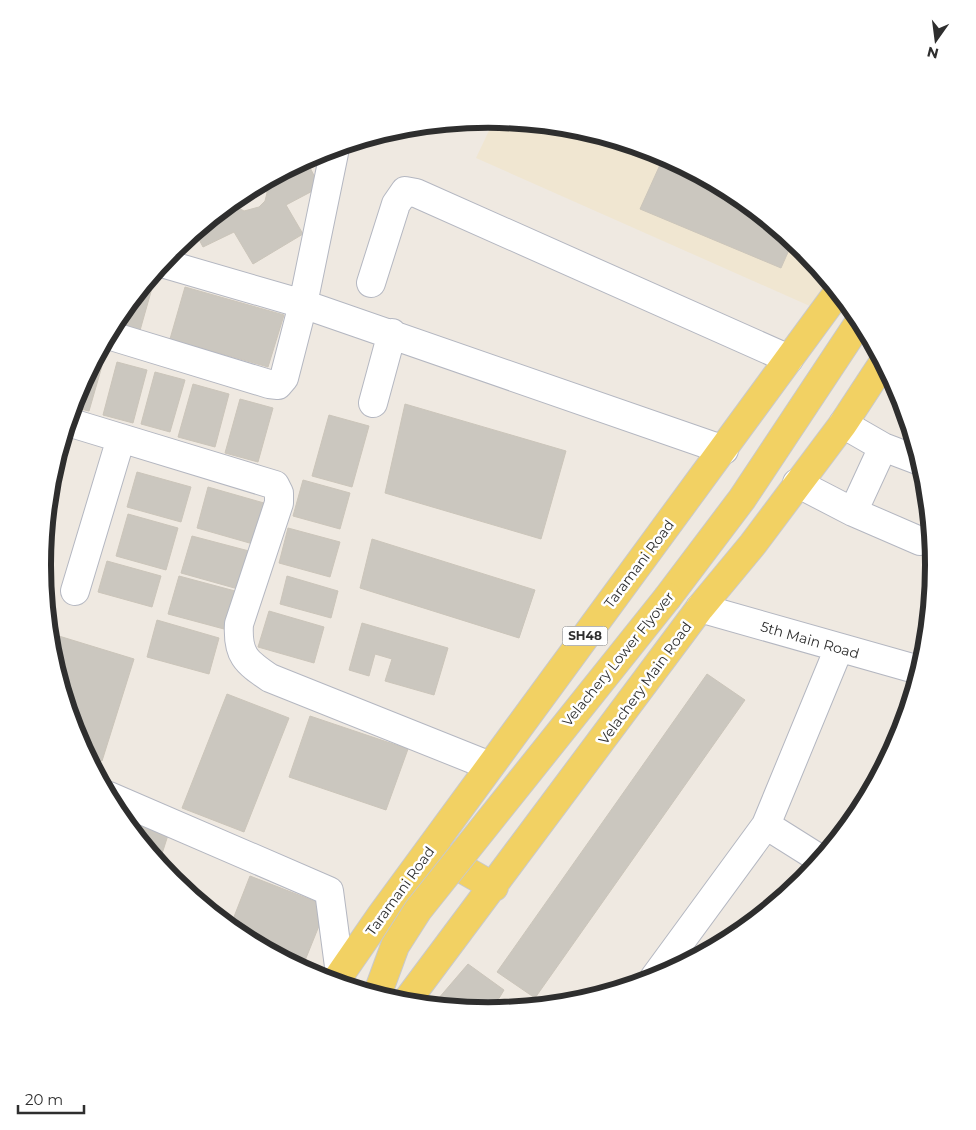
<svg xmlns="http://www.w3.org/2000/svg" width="976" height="1130" font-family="Montserrat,sans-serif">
	<rect width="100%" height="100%" fill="#efe9e1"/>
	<path fill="#f0e6d1" d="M494 120 575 128 659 154 736 195 803 250 828 280 812 307 476 158Z"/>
	<path fill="#cbc7bf" stroke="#cbc5ba" d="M664 156 736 195 793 241 781 268 640 209Z
		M306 160 320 187 286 205 303 234 253 264 234 232 203 247 195 232 230 203 244 211 259 207 265 201 267 193 265 182Z
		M149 279 154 281 139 334 113 327Z
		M185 287 284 315 268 367 170 339Z
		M96 357 104 359 89 411 73 407 77 394Z
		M117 362 147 370 133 423 103 415Z
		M155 372 185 380 170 432 141 424Z
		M193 384 229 394 215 447 178 437Z
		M240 399 273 408 258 462 225 453Z
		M405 404 566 451 541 539 385 493Z
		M329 415 369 426 352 487 312 476Z
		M137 472 191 487 181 522 127 507Z
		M303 480 350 493 340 529 293 516Z
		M208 487 264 503 253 544 197 528Z
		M128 514 178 528 166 570 116 556Z
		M288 528 340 542 330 577 279 563Z
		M192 536 249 551 238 589 181 573Z
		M372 539 535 590 519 638 360 588Z
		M107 561 161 576 152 607 98 592Z
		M179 576 235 591 224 629 168 614Z
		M287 576 338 591 331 618 280 604Z
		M269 611 324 627 314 663 258 647Z
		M157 620 219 638 209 674 147 657Z
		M362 623 448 648 434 695 385 681 392 659 375 654 369 676 349 670Z
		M49 633 134 659 102 761 87 756 76 735 51 652Z
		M707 674 745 700 535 998 497 972Z
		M227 694 289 718 244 832 182 808Z
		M906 694 912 696 899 736 883 766Z
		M310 716 408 749 386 810 289 777Z
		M120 816 169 832 159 863Z
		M250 876 327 906 302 968 240 935 230 927Z
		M468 964 504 990 492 1010 451 1007 438 999Z"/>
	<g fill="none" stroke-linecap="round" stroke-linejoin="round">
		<defs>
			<path id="minor" d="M333 149 334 153 303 304 724 450
				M371 283 396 204 405 191 416 193 789 359
				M108 335 269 384 278 385 284 378 303 304 162 263
				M373 403 392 333
				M68 422 275 485 279 493V503L239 624C237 655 246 662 270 678L490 766
				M843 424 883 447 920 461
				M797 483 853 512 920 541
				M853 512 883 447
				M75 591 121 438
				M700 608 919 670
				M109 796 329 891 340 974
				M766 825 820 859
				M654 978 766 825 839 648"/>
			<path id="major" d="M668 597 742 499 860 321
				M435 853 494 887
				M335 982 382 914 838 292
				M406 1002 700 608 753 544 843 424 883 363"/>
		</defs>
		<use href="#minor" stroke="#b4b7c1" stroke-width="30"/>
		<use href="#major" stroke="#c9c9c9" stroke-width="30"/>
		<use href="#minor" stroke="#fff" stroke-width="28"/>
		<use href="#major" stroke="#f2d163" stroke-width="28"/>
		<defs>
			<path id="major-bridge" d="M377 995 395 946 418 910 668 597"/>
		</defs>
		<use href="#major-bridge" stroke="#c9c9c9" stroke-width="30" stroke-linecap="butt"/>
		<use href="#major-bridge" stroke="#f2d163" stroke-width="28"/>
	</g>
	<g text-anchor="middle" stroke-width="5" stroke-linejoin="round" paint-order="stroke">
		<rect fill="#fff" stroke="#6d6d6d" stroke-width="1" x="562.5" y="626.5" width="45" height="19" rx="4"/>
		<g font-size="12" font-weight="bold" fill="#2e2e2e">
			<text x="585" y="640">SH48</text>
		</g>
		<g font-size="14" fill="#2e2e2e" stroke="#fff">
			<text transform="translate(639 564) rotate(-53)" y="5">Taramani Road</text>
			<text transform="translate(810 640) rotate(16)" y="5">5th Main Road</text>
			<text transform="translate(618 659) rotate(-51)" y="5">Velachery Lower Flyover</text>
			<text transform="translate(645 683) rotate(-54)" y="5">Velachery Main Road</text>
			<text transform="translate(400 891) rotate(-54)" y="5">Taramani Road</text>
		</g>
	</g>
	<path d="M0 0H976V1130H0ZM51 565a437 437 0 1 1 874 0a437 437 0 1 1-874 0Z" fill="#fff" fill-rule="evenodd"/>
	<path fill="none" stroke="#2e2e2e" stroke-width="6" d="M51 565a437 437 0 1 1 874 0a437 437 0 1 1-874 0Z"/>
	<g transform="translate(936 40) rotate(194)" stroke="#ffffff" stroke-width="4" paint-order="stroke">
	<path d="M0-4L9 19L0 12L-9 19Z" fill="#2e2e2e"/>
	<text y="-8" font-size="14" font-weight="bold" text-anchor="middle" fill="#2e2e2e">N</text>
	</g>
	<path d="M18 1105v8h66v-8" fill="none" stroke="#2e2e2e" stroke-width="2.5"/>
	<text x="25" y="1105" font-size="15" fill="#2e2e2e" stroke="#ffffff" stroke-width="4" paint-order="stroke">20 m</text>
</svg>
